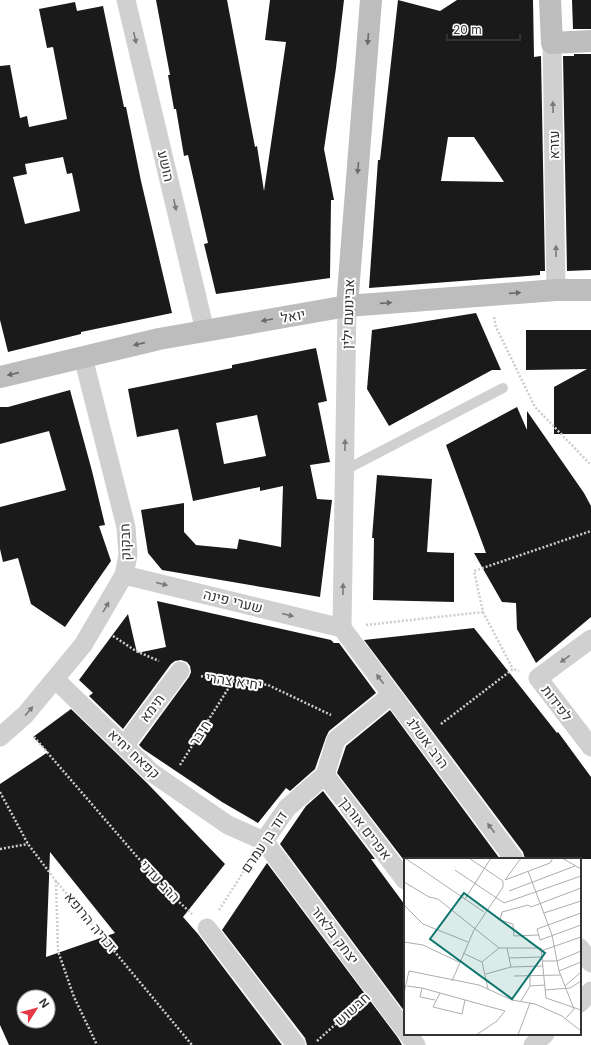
<svg xmlns="http://www.w3.org/2000/svg" width="591" height="1045" font-family="Inter,Heebo,sans-serif">
	<rect width="100%" height="100%" fill="#fff"/>
	<path fill="#1a1a1a" fill-rule="evenodd" d="M156 0H227L255 147 257 146 264 191 286 42 265 40 270 0H344L336 68 324 149 334 200H331L330 278 216 294 204 244 208 243 188 155 184 156 176 109H174L168 75H170Z
		M398 0 440 11 457 0H533L534 57 541 56 545 271H540V275L369 288 378 160H380ZM448 137H474L504 182 441 181Z
		M572 0H591V29H573Z
		M75 2 77 11 103 6 124 107H126L141 181 172 313 81 332V334L8 352 0 320V66L10 65 20 118 27 116 29 127 67 119 53 47 47 48 39 9ZM63 157 67 174 72 173 80 211 25 224 13 177 27 174 25 164Z
		M574 54H591V270L567 271 563 56H574Z
		M476 313 501 370H492L389 426 367 389 372 330Z
		M526 330H591V434H554V387L587 369 526 370Z
		M316 348 327 401 318 403 330 462 310 465 317 499 332 500 320 597 162 570 148 553 141 510 184 503V532L196 545 237 549 239 539 281 547 283 486 260 491V487L193 501 178 429 137 437 128 389 232 368V365ZM257 415 266 456 224 464 216 423Z
		M70 390 92 471 105 525 99 526 111 561 65 627 31 604 18 558 3 562 0 549V507L66 490 49 431 0 444V407H8Z
		M517 407 527 430V411L584 493 591 506V617L536 663 517 629 516 603 502 602 474 553H486L446 445Z
		M377 475 432 479 427 552 454 553V602L373 600 374 538H372Z
		M157 601 331 640 334 643H339L376 693 329 731 326 737 315 769 290 791 286 788 258 823 222 802 143 749 139 745 189 677 191 672 190 666 187 662 181 660 175 661 171 664 123 729 89 696 93 693 79 680 128 614 137 653 166 647Z
		M474 628 557 733 558 732 591 777V859H525L523 852 364 640Z
		M71 709 147 783 225 864 183 917 198 934 282 1045H9L0 1025V784L48 752 33 737ZM50 852 115 933 46 957ZM24 997H48V1021H24Z
		M390 710 500 859H403L337 773 346 746Z
		M323 791 375 859H371L405 905V1012L280 844 306 806Z
		M267 863 398 1038 402 1045H307L305 1038 222 930Z"/>
	<g fill="none" stroke-linecap="round" stroke-linejoin="round">
		<path stroke="#cdcdcd" stroke-width="2.5" stroke-dasharray="2 2" stroke-linecap="butt" d="M494 317 496 327 535 407 591 465
			M483 612 513 669
			M366 625 483 612 474 571 591 531
			M113 636 136 651 159 661
			M201 676 211 679 268 685 331 715
			M441 724 513 669 519 671
			M34 737 164 888 192 914
			M180 765 233 681
			M0 792 28 844 56 881 192 1045
			M0 849 28 844
			M56 881 58 951 74 997 97 1045
			M219 910 251 860
			M317 1041 358 1004"/>
		<path stroke="#d0d0d0" stroke-width="10" d="M345 470 503 388"/>
		<path stroke="#d0d0d0" stroke-width="19" d="M126 0 205 331
			M552 43 556 290
			M124 575 342 628
			M342 628 347 306
			M342 628 514 859
			M591 639 538 678 591 747
			M55 679 151 772 228 825 264 841 405 1030
			M0 737 25 715 83 645 124 575 128 555 126 527 83 357
			M124 746 180 671
			M325 775 405 880
			M264 841 287 808 325 775 336 740 391 695
			M207 928 296 1045
			M580 948 591 963
			M580 1003 591 991
			M408 1034 416 1045
			M533 1045 545 1034"/>
		<path stroke="#bdbdbd" stroke-width="22" d="M550 0 552 43 591 41
			M347 306 371 0
			M0 377 159 339 347 306 556 290H591"/>
	</g>
	<defs><path id="oneway-solid" d="M-6-.8H1V-3.2L6.5 0L1 3.2V.8H-6Z"/></defs>
	<g fill="#7a7a7a">
		<use href="#oneway-solid" transform="translate(135 38) rotate(77)"/>
		<use href="#oneway-solid" transform="translate(553 107) rotate(-91)"/>
		<use href="#oneway-solid" transform="translate(175 205) rotate(77)"/>
		<use href="#oneway-solid" transform="translate(556 251) rotate(-91)"/>
		<use href="#oneway-solid" transform="translate(345 445) rotate(-89)"/>
		<use href="#oneway-solid" transform="translate(162 584) rotate(14)"/>
		<use href="#oneway-solid" transform="translate(343 589) rotate(-89)"/>
		<use href="#oneway-solid" transform="translate(106 607) rotate(-60)"/>
		<use href="#oneway-solid" transform="translate(288 615) rotate(14)"/>
		<use href="#oneway-solid" transform="translate(565 659) rotate(144)"/>
		<use href="#oneway-solid" transform="translate(380 679) rotate(-127)"/>
		<use href="#oneway-solid" transform="translate(29 711) rotate(-49)"/>
		<use href="#oneway-solid" transform="translate(491 828) rotate(-127)"/>
	</g>
	<g fill="#6a6a6a">
		<use href="#oneway-solid" transform="translate(368 39) rotate(95)"/>
		<use href="#oneway-solid" transform="translate(358 168) rotate(95)"/>
		<use href="#oneway-solid" transform="translate(515 293) rotate(-4)"/>
		<use href="#oneway-solid" transform="translate(386 303) rotate(-4)"/>
		<use href="#oneway-solid" transform="translate(267 320) rotate(170)"/>
		<use href="#oneway-solid" transform="translate(139 344) rotate(167)"/>
		<use href="#oneway-solid" transform="translate(13 374) rotate(167)"/>
	</g>
	<g text-anchor="middle" stroke-width="4" stroke-linejoin="round" paint-order="stroke">
		<g font-size="14" fill="#333" stroke="#fff">
			<text transform="translate(554 145) rotate(-91)" y="5">עזרא</text>
			<text transform="translate(166 166) rotate(77)" y="5">הושע</text>
			<text transform="translate(348 314) rotate(-88)" y="5">אבינועם ילין</text>
			<text transform="translate(293 316) rotate(-10)" y="5">יואל</text>
			<text transform="translate(125 542) rotate(-92)" y="5">חבקוק</text>
			<text transform="translate(233 601) rotate(14)" y="5">שערי פינה</text>
			<text transform="translate(234 681) rotate(8)" y="5">יחיא צהרי</text>
			<text transform="translate(557 703) rotate(53)" y="5">לפידות</text>
			<text transform="translate(152 708) rotate(-53)" y="5">תימא</text>
			<text transform="translate(200 733) rotate(-57)" y="5">חיבר</text>
			<text transform="translate(428 743) rotate(53)" y="5">הרב אשלג</text>
			<text transform="translate(134 754) rotate(43)" y="5">קפאח יחיא</text>
			<text transform="translate(365 828) rotate(52)" y="5">אפרים אורבך</text>
			<text transform="translate(264 842) rotate(-56)" y="5">דוד בן עמרם</text>
			<text transform="translate(160 881) rotate(47)" y="5">הרב עדני</text>
			<text transform="translate(91 922) rotate(50)" y="5">זכריה הרופא</text>
			<text transform="translate(335 935) rotate(53)" y="5">יצחק בלאזר</text>
			<text transform="translate(352 1009) rotate(-42)" y="5">חבשוש</text>
		</g>
	</g>
	<g transform="translate(404 858)">
		<rect width="177" height="177" fill="#fff"/>
		<path fill="none" stroke="#adadad" stroke-width="1" d="M1 0 80 54M65 0 99 23M158 0 177 11M51 12 100 45 177 18M124 13 148 77 155 113 170 151M101 22 146 5 149 0M101 22 117 0M0 24 25 39 34 41 95 90M105 33 171 8M61 41 87 0M0 47 19 66 64 84M140 55 177 43M177 55 133 71 136 82 177 67M135 77 110 78 109 66 96 62 98 54 124 47 127 49 177 30M0 84 19 87 55 104M95 90H137L142 140 177 152M103 90 107 109M137 93 177 79M59 95 78 104 84 131M105 100 138 99M138 103H153L177 93M78 104 95 90M155 113 177 104M82 116 107 109 139 108M110 118 157 117M48 123 70 72 99 29V23M3 128 18 130 101 153 93 163 72 177M126 128 141 127M161 128 177 114M18 130 16 139 31 142M141 132 166 130 177 123M0 135 5 113 75 127 108 142 131 146 158 158 177 173M36 135 29 149 58 156 61 142M117 143 126 128V118M162 160 170 151M114 177 126 145"/>
		<path fill="#0f766e" fill-opacity="0.15" stroke="#0f766e" stroke-width="2" d="M60 35 141 95 108 141 26 81Z"/>
		<rect width="177" height="177" fill="none" stroke="#333" stroke-width="2"/>
	</g>
	<g transform="translate(36 1009) rotate(54)"><circle r="19" fill="#ffffff" stroke="#adadad"/>
	<path d="M0-3L7 15L0 10L-7 15Z" fill="#e63946"/>
	<text y="-6" font-size="11" font-weight="bold" text-anchor="middle" fill="#333333">N</text>
	</g>
	<path d="M447 34v6h73v-6" fill="none" stroke="#333333" stroke-width="2"/>
	<text x="453" y="34" font-size="12" fill="#333333" stroke="#ffffff" stroke-width="3" paint-order="stroke">20 m</text>
</svg>
